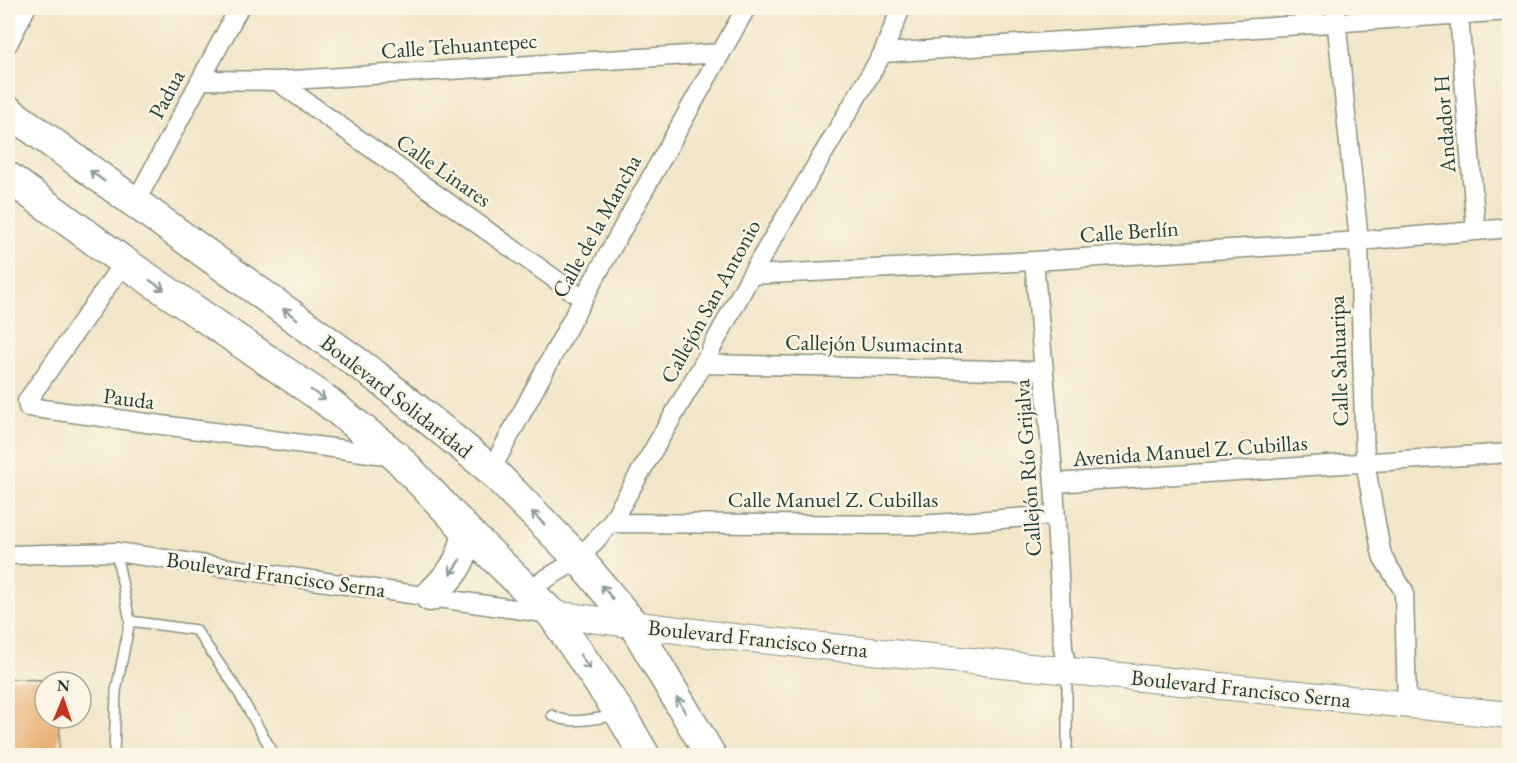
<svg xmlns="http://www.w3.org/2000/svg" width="1517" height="763" font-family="'EB Garamond',serif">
	<rect width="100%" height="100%" fill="#fcf5e5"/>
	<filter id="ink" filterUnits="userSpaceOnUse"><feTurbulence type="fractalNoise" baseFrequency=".0167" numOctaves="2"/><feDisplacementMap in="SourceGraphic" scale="12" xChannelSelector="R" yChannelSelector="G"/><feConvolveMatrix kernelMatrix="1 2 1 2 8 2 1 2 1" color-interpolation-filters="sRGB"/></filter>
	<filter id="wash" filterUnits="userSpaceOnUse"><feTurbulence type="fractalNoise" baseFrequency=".008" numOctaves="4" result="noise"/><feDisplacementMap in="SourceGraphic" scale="24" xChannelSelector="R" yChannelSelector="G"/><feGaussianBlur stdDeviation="1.35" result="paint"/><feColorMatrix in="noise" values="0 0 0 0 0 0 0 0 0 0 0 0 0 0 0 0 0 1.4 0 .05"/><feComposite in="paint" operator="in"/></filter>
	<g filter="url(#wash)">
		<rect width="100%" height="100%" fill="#f2e5c8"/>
		<g id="blocks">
			<path fill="#e8b174" d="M8 679 45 680V718H60L59 756H8Z
				M81 681H84V704H81Z"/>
		</g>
	</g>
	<g filter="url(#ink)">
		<use href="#blocks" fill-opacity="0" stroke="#88917e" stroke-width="1.5"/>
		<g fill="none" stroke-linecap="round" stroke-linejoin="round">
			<defs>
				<path id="lane" d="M116 552 130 621
					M1067 671V756
					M552 715C570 726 594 718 614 716
					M114 756 116 691 130 621 196 630 234 685 275 756"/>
				<path id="street" d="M1335 8 1359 241 1365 462 1381 551 1383 558 1404 591 1407 706
					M1459 15 1476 230
					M8 44 26 8
					M883 53 1510 11
					M201 80 277 81 720 53
					M277 81 583 299
					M135 203 239 8
					M1034 261 1054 483 1063 648 1067 670
					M124 262 27 401 28 407 392 456
					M751 275 1034 261 1359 241 1510 228
					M703 364 1044 371
					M491 470 583 299 746 8
					M1054 483 1510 453
					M611 523 921 525 1056 515
					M8 555 116 552 550 614
					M527 590 579 559 611 523 703 364 751 275 883 53 901 8"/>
				<path id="secondary" d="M552 614 741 638 1510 715"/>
				<path id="primary" d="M8 111 377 377 491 470 579 559 634 625 711 756
					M8 177 124 262 324 399 397 457 468 532 552 614 621 715 645 756
					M430 596C453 573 461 565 468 532"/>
			</defs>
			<use href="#lane" stroke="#88917e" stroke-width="12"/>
			<use href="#street" stroke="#88917e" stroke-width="21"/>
			<use href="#secondary" stroke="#88917e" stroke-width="28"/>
			<use href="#primary" stroke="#88917e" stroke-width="33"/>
			<use href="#lane" stroke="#fff" stroke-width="9"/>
			<use href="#street" stroke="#fff" stroke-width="18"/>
			<use href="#secondary" stroke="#fff" stroke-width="26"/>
			<use href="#primary" stroke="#fff" stroke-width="30"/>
		</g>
		<defs><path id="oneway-shaft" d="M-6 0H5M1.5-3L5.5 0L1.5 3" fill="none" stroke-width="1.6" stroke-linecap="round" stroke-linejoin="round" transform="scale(1.5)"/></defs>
		<g stroke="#8f9e9a">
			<use href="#oneway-shaft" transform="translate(97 176) rotate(-144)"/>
			<use href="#oneway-shaft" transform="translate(157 285) rotate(34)"/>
			<use href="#oneway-shaft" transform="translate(290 314) rotate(-144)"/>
			<use href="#oneway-shaft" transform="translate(318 395) rotate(35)"/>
			<use href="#oneway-shaft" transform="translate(538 518) rotate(-134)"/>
			<use href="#oneway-shaft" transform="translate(455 567) rotate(124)"/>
			<use href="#oneway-shaft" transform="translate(607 592) rotate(-130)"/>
			<use href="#oneway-shaft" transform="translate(585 662) rotate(55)"/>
			<use href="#oneway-shaft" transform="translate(681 705) rotate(-120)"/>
		</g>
	</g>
	<g text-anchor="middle" stroke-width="5" stroke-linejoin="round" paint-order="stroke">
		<g font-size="22" fill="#1f3d34" stroke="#fcf5e5">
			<text transform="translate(459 45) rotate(-4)" y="8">Calle Tehuantepec</text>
			<text transform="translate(166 94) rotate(-62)" y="8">Padua</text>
			<text transform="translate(1444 124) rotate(-94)" y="8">Andador H</text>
			<text transform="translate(444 170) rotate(35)" y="8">Calle Linares</text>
			<text transform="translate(596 226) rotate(-61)" y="8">Calle de la Mancha</text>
			<text transform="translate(1129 231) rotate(-4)" y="8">Calle Berlín</text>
			<text transform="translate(710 301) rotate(-61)" y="8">Callejón San Antonio</text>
			<text transform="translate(874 343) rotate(1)" y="8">Callejón Usumacinta</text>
			<text transform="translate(1338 361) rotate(-92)" y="8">Calle Sahuaripa</text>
			<text transform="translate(397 396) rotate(38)" y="8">Boulevard Solidaridad</text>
			<text transform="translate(129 398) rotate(7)" y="8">Pauda</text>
			<text transform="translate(1190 450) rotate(-4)" y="8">Avenida Manuel Z. Cubillas</text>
			<text transform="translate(1027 468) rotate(-94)" y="8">Callejón Río Grijalva</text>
			<text x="833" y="507">Calle Manuel Z. Cubillas</text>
			<text transform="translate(276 574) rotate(8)" y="8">Boulevard Francisco Serna</text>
			<text transform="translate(758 638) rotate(6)" y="8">Boulevard Francisco Serna</text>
			<text transform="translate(1241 688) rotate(6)" y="8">Boulevard Francisco Serna</text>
		</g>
	</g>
	<rect width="1517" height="763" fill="none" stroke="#fcf5e5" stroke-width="30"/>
	<g transform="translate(63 700) rotate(2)"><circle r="28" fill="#fcf5e5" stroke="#a4ab9e" stroke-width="1.5"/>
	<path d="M0-4.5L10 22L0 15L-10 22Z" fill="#c8321e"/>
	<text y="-9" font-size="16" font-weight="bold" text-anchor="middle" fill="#1f3d34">N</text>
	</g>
</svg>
